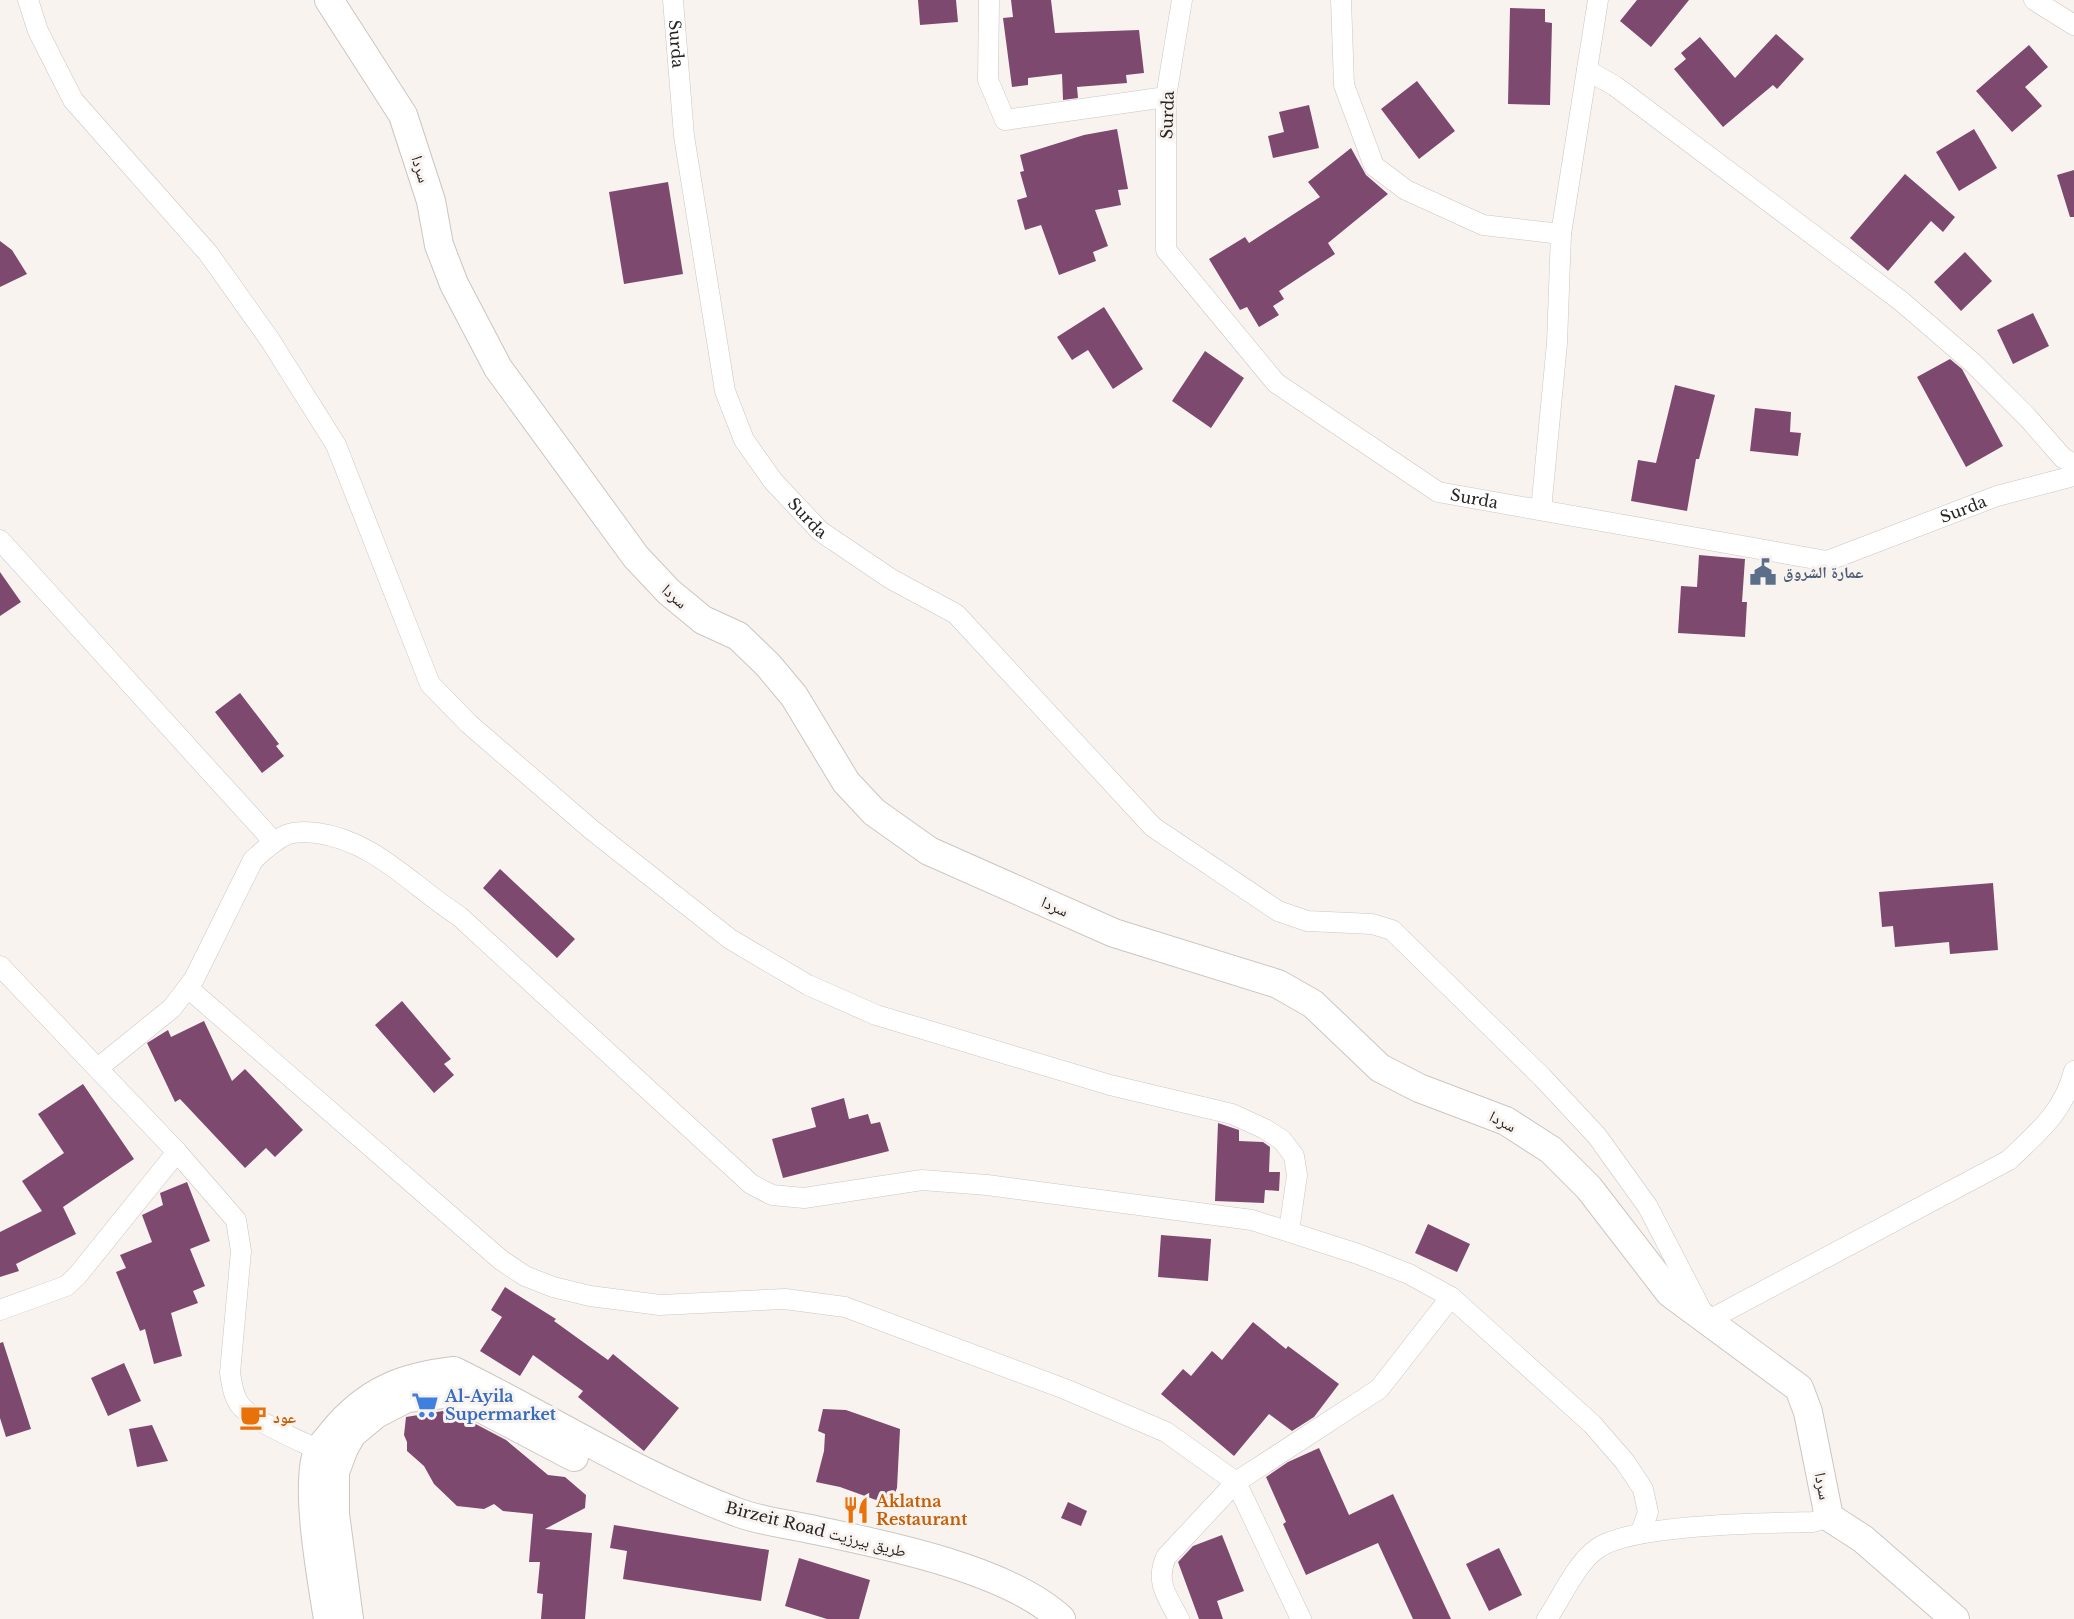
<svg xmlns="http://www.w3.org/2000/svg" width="2074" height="1619" font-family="'Libre Baskerville','Noto Naskh Arabic',serif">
	<rect width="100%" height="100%" fill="#f9f3f0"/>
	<path fill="#7d496f" d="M918 0H956L958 22 920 25Z
		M1011 0H1051L1055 33 1139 30 1144 73 1126 75 1127 83 1077 87 1078 98 1063 100 1062 74 1028 78V85L1012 87 1003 18 1013 17Z
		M1637 0H1689L1651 47 1620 21Z
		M1510 8 1545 9V22L1552 23 1550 105 1508 104Z
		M1776 34 1804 59 1777 89 1773 85 1723 127 1674 69 1686 59 1681 53 1700 37 1735 78Z
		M2029 45 2048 67 2025 87 2042 106 2012 132 1976 91Z
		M1417 81 1455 131 1419 159 1381 109Z
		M1309 105 1319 148 1273 158 1268 136 1284 132 1279 112Z
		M1117 129 1128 189 1118 190 1121 205 1095 210 1108 246 1093 252 1096 261 1059 275 1041 225 1025 230 1017 200 1027 197 1020 172 1024 171 1020 155 1084 135Z
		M1974 129 1997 168 1959 191 1936 152Z
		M1351 148 1366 175 1388 194 1328 243 1335 254 1279 291 1284 299 1273 306 1279 315 1259 327 1247 307 1240 310 1209 259 1245 237 1249 243 1320 197 1308 182Z
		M2074 170V217H2070L2057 175Z
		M1905 174 1955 217 1943 232 1931 221 1888 271 1850 238Z
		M668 182 683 274 624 284 609 192Z
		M0 241 12 250 27 274 0 287Z
		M1965 252 1992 281 1961 311 1934 282Z
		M1104 307 1143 369 1113 389 1088 350 1072 360 1057 337Z
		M2033 313 2049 346 2013 364 1997 330Z
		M1205 351 1244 378 1211 428 1172 401Z
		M1950 359 1962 369 2003 446 1966 467 1917 377Z
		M1675 385 1715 395 1699 459H1696L1687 511 1631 501 1638 460 1656 463Z
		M1755 408 1791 412 1790 432 1801 433 1798 456 1750 451Z
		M1699 555 1745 559 1742 602H1747L1745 637 1678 633 1681 586 1697 587Z
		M0 572 21 602 0 616Z
		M240 693 279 744 276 746 284 756 262 773 215 712Z
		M500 869 575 939 557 958 483 888Z
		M1993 883 1998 950 1950 954 1949 942 1895 947 1893 926 1882 927 1879 892Z
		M402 1001 451 1059 444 1064 454 1075 434 1093 375 1025Z
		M204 1021 232 1081 245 1069 303 1130 275 1157 266 1148 245 1168 180 1099 175 1102 147 1043 168 1030 171 1037Z
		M83 1084 134 1159 63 1207 76 1234 16 1264 19 1271 0 1277V1232L42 1211 22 1181 64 1153 38 1114Z
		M844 1098 849 1119 868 1114 871 1124 880 1122 889 1151 783 1178 772 1139 816 1127 811 1108Z
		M1218 1123 1239 1130V1141L1263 1142 1270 1147 1269 1172H1280L1279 1191 1265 1190 1264 1203 1215 1201Z
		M187 1182 210 1241 190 1249 205 1286 193 1291 198 1303 171 1313 182 1356 154 1364 145 1329 140 1331 116 1272 126 1268 120 1255 152 1242 142 1215 163 1205 160 1193Z
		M1428 1224 1470 1244 1457 1272 1415 1253Z
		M1161 1235 1211 1239 1208 1281 1158 1277Z
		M505 1287 556 1319 554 1321 608 1360 613 1354 679 1408 644 1451 578 1397 583 1391 533 1355 520 1376 480 1351 502 1317 491 1310Z
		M1253 1322 1286 1349 1288 1346 1339 1384 1314 1417 1292 1431 1269 1414 1234 1456 1161 1394 1183 1369 1191 1376 1212 1351 1222 1360Z
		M3 1342 31 1429 6 1437 0 1418V1343Z
		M124 1363 141 1401 108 1416 91 1378Z
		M823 1409 846 1410 900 1429 897 1488 890 1505 840 1487 816 1482 824 1451 825 1434 818 1431Z
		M449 1410 506 1440 548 1475 565 1477 586 1495 585 1508 545 1529 592 1533 585 1619H541L543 1594 537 1593 540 1562H529L533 1514 503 1511 494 1504 484 1509 457 1506 434 1484 424 1466 407 1451V1442L404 1435 406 1417Z
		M152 1425 168 1461 137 1467 129 1429Z
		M1319 1448 1349 1515 1393 1494 1451 1619H1413L1378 1543 1306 1575 1283 1524 1286 1522 1266 1477 1288 1462Z
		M1068 1502 1087 1511 1081 1526 1061 1518Z
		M614 1525 769 1550 761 1601 623 1579 627 1551 610 1548Z
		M1222 1535 1244 1591 1217 1601 1223 1619H1199L1178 1562 1193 1546Z
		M1499 1548 1522 1595 1489 1611 1466 1564Z
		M799 1558 870 1580 859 1619H827L785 1606Z"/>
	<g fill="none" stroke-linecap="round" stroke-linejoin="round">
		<defs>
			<g id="street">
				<path d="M28 0 38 31 73 100 208 253 270 340 336 445 430 684 469 724 592 830 730 939 808 985 876 1015 1110 1085 1232 1114 1265 1129 1282 1140 1294 1156 1297 1175 1289 1231"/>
				<path id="s1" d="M673 0 684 136 725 391 744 440 773 481 820 531 891 579 956 614 1153 827 1278 911 1307 921 1372 924 1392 930 1542 1077 1597 1136 1648 1207 1707 1321 2009 1160C2039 1131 2063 1113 2074 1071"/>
				<path d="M989 0 988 80 1005 120 1166 97"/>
				<path id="s2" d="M1182 0 1166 97V250L1276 383 1438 492 1827 561 1997 496 2074 476"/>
				<path d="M1341 0 1344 85 1374 166 1406 190 1483 225 1561 234"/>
				<path d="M2034 0 2074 25"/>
				<path d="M1587 70 1615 86 1901 301 1973 363 2029 419 2063 458 2074 464"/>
				<path d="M1541 510 1557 343 1561 234 1598 0"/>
				<path d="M0 540 274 842"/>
				<path d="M0 966 177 1152 236 1220 241 1251 230 1373C232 1384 233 1396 240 1405 251 1420 300 1441 319 1450"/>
				<path d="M188 988 501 1260 525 1276 553 1287 590 1296 660 1305 785 1299 845 1307 1065 1389 1166 1432 1236 1482 1301 1619"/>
				<path d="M98 1068 172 1008 194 979 253 860C263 851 273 841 286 835 295 831 307 832 317 833 375 841 412 886 459 916L751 1184 772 1195 804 1198 922 1180 987 1185 1252 1220 1358 1254 1409 1274 1451 1297 1592 1424 1625 1462 1643 1489 1648 1512 1641 1532"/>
				<path d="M0 1310 66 1286 77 1276 177 1152"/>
				<path d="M1179 1619C1167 1596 1155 1582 1166 1557L1236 1482 1379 1389 1451 1297"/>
				<path d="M1547 1619C1562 1597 1576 1563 1598 1548 1633 1524 1766 1523 1813 1522L1829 1517"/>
			</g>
			<path id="secondary" d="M329 0 403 115 431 201 439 245 454 284 498 368 636 557 669 592 703 620 738 636 768 665 794 696 846 782 874 812 929 851 1114 933 1278 984 1313 1004 1380 1068 1419 1088 1506 1121 1551 1150 1589 1188 1670 1293 1799 1388 1808 1412 1829 1517 1863 1539 1955 1619
				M328 1619C322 1582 304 1483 318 1451 321 1445 328 1439 332 1433 366 1391 402 1377 454 1371 550 1418 639 1476 739 1513 761 1521 787 1524 810 1529 882 1544 1008 1569 1061 1619
				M349 1619 335 1514V1472L344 1448 352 1434 376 1414 407 1398 452 1393 574 1457"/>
		</defs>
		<use href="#street" stroke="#cbc6c2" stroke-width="21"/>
		<use href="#secondary" stroke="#cbc6c2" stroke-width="30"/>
		<use href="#street" stroke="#fff" stroke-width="20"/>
		<use href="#secondary" stroke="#fff" stroke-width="28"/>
	</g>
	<defs>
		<symbol id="civic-bare" viewBox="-9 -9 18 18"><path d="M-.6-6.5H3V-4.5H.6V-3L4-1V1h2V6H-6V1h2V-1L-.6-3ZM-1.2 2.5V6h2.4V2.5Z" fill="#5c6f8a" stroke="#f9f3f0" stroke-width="2.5" paint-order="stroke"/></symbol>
		<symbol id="supermarket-bare" viewBox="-9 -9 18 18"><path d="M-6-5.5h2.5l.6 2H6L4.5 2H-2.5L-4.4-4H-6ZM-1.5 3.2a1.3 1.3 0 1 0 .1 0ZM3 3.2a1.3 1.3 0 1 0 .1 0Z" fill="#3f7fe0" stroke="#f9f3f0" stroke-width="2.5" paint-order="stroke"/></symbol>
		<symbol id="cafe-bare" viewBox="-9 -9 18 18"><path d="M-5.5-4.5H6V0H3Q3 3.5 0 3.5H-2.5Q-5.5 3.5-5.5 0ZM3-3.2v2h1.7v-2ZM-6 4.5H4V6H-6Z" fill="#e8710a" stroke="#f9f3f0" stroke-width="2.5" paint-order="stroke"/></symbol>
		<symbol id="restaurant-bare" viewBox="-9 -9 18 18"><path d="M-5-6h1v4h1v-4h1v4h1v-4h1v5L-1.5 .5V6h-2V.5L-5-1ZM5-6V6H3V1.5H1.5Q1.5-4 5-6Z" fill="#e8710a" stroke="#f9f3f0" stroke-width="2.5" paint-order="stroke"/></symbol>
	</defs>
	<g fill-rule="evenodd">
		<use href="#civic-bare" x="1744" y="553" width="38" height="38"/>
		<use href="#supermarket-bare" x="406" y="1386" width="38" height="38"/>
		<use href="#cafe-bare" x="234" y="1398" width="38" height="38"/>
		<use href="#restaurant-bare" x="837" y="1491" width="38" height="38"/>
	</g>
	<g text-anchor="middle" stroke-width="6" stroke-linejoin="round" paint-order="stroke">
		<g font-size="16" fill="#272524" stroke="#f9f3f0">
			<text dy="6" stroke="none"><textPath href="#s1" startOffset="44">Surda</textPath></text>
			<text transform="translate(1167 115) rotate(-88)" y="6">Surda</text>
			<text transform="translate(421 169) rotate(73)" y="6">سردا</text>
			<text dy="6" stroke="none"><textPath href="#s2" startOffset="656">Surda</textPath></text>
			<text dy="6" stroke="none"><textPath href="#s2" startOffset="1160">Surda</textPath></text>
			<text dy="6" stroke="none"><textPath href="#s1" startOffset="548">Surda</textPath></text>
			<text transform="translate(675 596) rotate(42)" y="6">سردا</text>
			<text transform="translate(1055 906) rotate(24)" y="6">سردا</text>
			<text transform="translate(1503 1121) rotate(27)" y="6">سردا</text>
			<text transform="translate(1823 1486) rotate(79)" y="6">سردا</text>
			<text transform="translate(816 1529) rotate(14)" y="6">Birzeit Road طريق بيرزيت</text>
		</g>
		<g font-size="16" font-weight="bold" fill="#4e5e75" stroke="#f9f3f0" text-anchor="start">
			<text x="1783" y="578">عمارة الشروق</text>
		</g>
		<g font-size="16" font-weight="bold" fill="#366cbe" stroke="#f9f3f0" text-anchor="start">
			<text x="445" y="1402">Al-Ayila<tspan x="445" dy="18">Supermarket</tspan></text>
		</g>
		<g font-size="16" font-weight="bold" fill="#c56008" stroke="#f9f3f0" text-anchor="start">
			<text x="273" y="1423">عود</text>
			<text x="876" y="1507">Aklatna<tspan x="876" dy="18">Restaurant</tspan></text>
		</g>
	</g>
</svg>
